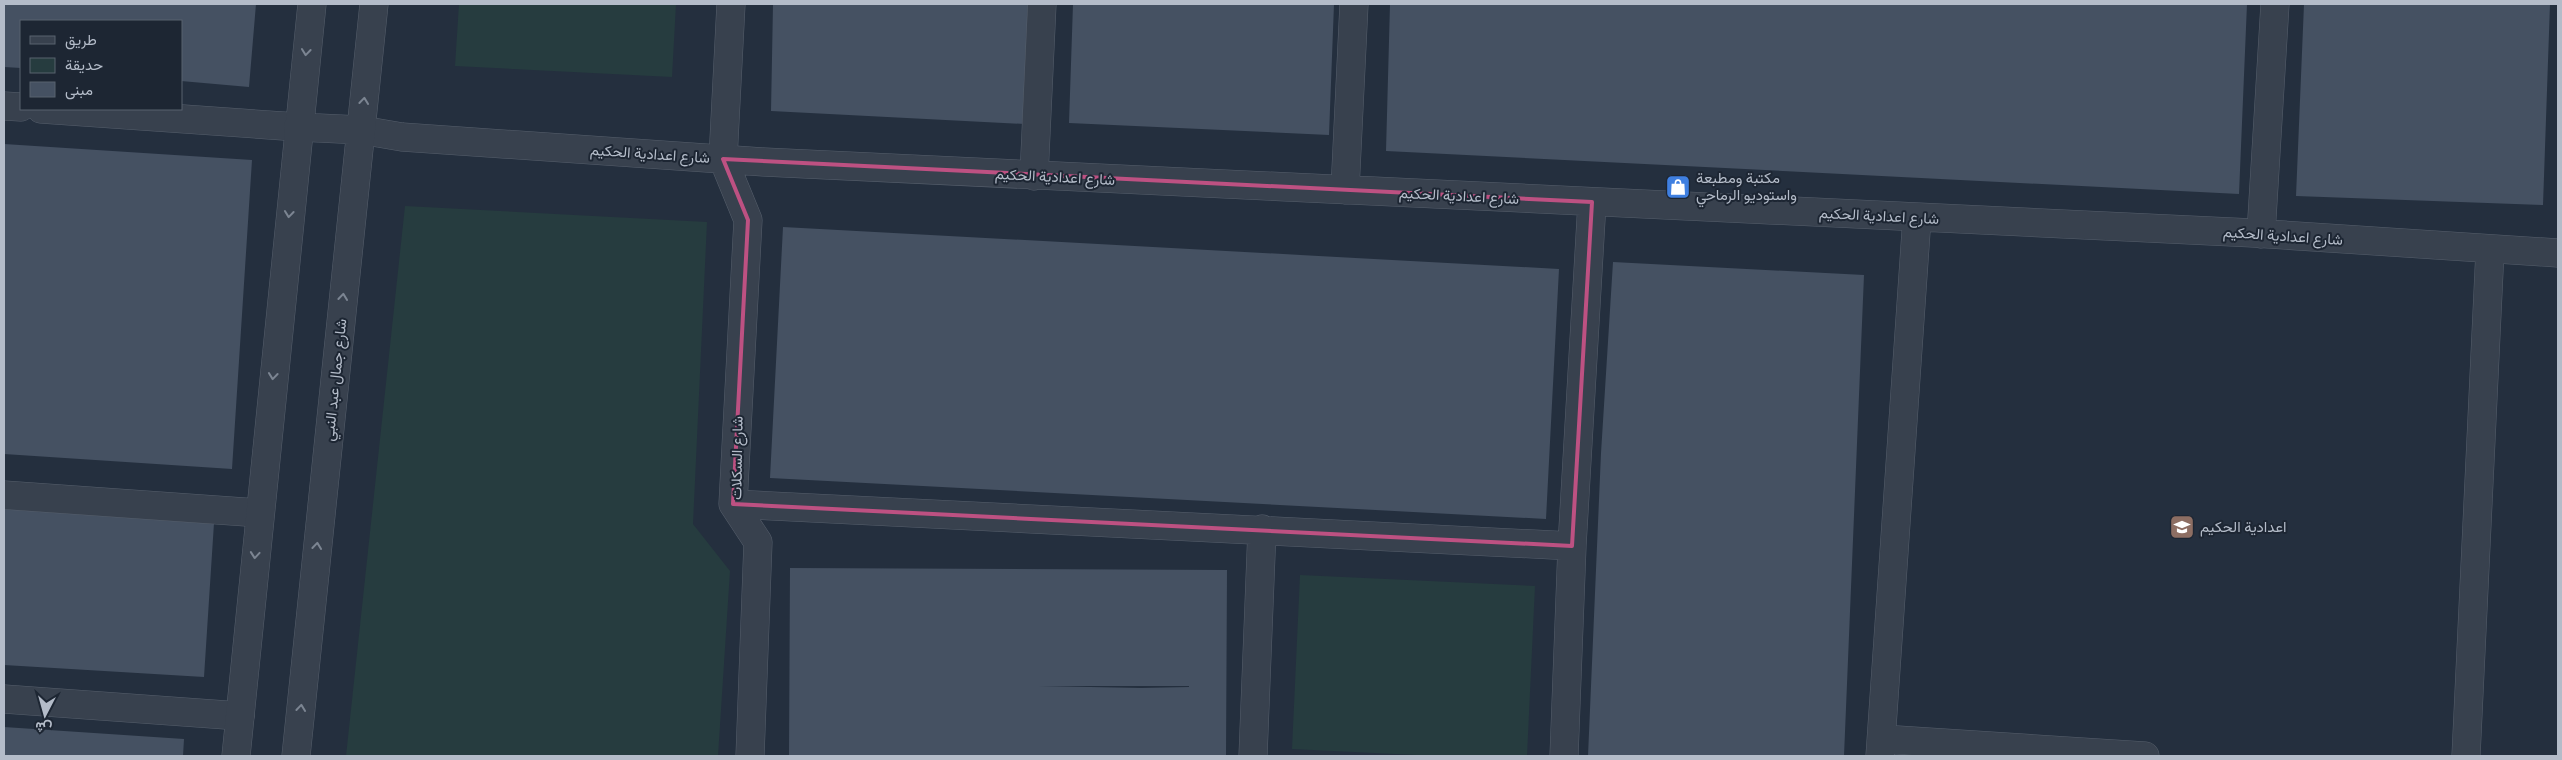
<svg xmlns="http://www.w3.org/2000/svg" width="2562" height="760" font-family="Overpass,Vazirmatn,sans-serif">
	<rect width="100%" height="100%" fill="#242f3e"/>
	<path fill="#263c3f" d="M459 4H676L672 77 455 66Z
		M405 206 707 222 693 524 730 571 718 756H346Z
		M1300 575 1535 586 1527 756H1436L1292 749Z"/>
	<path fill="#455162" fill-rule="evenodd" d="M4 4H256L249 87 181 81V21H21V68L4 67Z
		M773 4H1028L1025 124 771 111Z
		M1073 4H1334L1329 135 1069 123Z
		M1390 4H2247L2239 194 1386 151Z
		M2304 4H2550L2543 205 2296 196Z
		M4 144 252 160 232 469 4 454Z
		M783 227 1559 269 1546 519 770 478Z
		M1613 262 1864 275 1844 756H1588L1601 453Z
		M4 509 214 523 204 677 4 665Z
		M790 568 1227 570 1226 756H789ZM1039 686H1189V687L1141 688Z
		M4 727 184 739 183 756H4Z"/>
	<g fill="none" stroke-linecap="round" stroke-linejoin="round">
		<defs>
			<path id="minor" d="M731 4 723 159 748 220 733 504 758 542 750 756
				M4 106 21 107
				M41 109 298 127
				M361 130 402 137 764 162 2253 233 2558 253
				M1034 176 1042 4
				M1345 190 1354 4
				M2261 234 2275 4
				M4 495 259 513
				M733 504 1572 546
				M4 699 240 716
				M1882 739 2145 756
				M1253 756 1262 529
				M1564 756 1572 546 1592 202
				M1880 756 1917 217
				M2466 756 2490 250"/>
			<path id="tertiary" d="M298 127 361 130
				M236 756 312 4
				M296 756 374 4"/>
		</defs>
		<use href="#minor" stroke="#565f6c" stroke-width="29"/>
		<use href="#tertiary" stroke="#565f6c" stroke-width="29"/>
		<use href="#minor" stroke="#38414e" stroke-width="28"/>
		<use href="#tertiary" stroke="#38414e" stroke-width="28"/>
	</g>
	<defs><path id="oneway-chevron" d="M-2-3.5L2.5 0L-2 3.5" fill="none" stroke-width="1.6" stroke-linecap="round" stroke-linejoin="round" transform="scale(1.25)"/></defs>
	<g stroke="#7c8592">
		<use href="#oneway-chevron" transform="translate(306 52) rotate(96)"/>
		<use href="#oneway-chevron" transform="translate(364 101) rotate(-84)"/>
		<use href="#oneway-chevron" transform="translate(289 214) rotate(96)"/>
		<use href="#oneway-chevron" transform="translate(343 297) rotate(-84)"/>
		<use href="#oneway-chevron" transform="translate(273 376) rotate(96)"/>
		<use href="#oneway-chevron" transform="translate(317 546) rotate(-84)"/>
		<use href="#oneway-chevron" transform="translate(255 555) rotate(95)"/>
		<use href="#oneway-chevron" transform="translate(301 708) rotate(-84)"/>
	</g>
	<path fill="none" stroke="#bd5182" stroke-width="4" stroke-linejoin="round" d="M723 159 1592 202 1572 546 733 504 748 220Z"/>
	<defs>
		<symbol id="shop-square" viewBox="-11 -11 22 22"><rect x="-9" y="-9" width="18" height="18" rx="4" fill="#3f7fe0" stroke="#1d2633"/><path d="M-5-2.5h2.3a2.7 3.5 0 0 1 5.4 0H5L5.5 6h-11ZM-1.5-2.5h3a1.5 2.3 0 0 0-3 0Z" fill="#fff"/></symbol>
		<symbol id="school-square" viewBox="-11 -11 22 22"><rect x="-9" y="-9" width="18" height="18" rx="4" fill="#8d6e63" stroke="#1d2633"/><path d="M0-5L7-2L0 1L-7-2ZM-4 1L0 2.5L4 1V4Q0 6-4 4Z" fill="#fff"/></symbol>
	</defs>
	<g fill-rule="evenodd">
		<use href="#shop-square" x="1664" y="173" width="28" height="28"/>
		<use href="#school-square" x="2168" y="513" width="28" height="28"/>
	</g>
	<g text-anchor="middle" stroke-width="4" stroke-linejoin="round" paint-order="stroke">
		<g font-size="15" fill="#b4bcc9" stroke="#1d2633">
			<text transform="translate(650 154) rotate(4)" y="5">شارع اعدادية الحكيم</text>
			<text transform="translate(1055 177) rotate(3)" y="5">شارع اعدادية الحكيم</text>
			<text transform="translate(1459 196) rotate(3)" y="5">شارع اعدادية الحكيم</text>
			<text transform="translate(1879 216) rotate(3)" y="5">شارع اعدادية الحكيم</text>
			<text transform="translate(2283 236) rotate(4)" y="5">شارع اعدادية الحكيم</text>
			<text transform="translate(335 380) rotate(-84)" y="5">شارع جمال عبد النبي</text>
			<text transform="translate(737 458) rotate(-89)" y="5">شارع السكلات</text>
		</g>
		<g font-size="15" fill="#b4bcc9" stroke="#1d2633" text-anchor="start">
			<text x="1696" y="183">مكتبة ومطبعة<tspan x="1696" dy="17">واستوديو الرماحي</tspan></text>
			<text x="2200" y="532">اعدادية الحكيم</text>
		</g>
	</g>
	<rect width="2562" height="760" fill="none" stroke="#b4bcc9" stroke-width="10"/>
	<rect x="20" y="20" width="162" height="90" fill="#1d2633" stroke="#59626f"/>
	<rect x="30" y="36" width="25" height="8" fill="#38414e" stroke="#59626f"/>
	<text x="65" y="45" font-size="15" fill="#b4bcc9">طريق</text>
	<rect x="30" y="58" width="25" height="15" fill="#263c3f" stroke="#59626f"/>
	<text x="65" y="70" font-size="15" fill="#b4bcc9">حديقة</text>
	<rect x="30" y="82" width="25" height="15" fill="#455162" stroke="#59626f"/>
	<text x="65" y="95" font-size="15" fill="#b4bcc9">مبنى</text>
	<g transform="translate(45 715) rotate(186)" stroke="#1d2633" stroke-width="4" paint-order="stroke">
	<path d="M0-4L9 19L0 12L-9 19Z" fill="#b4bcc9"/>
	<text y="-8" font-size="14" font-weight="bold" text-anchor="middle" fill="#b4bcc9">ش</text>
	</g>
</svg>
